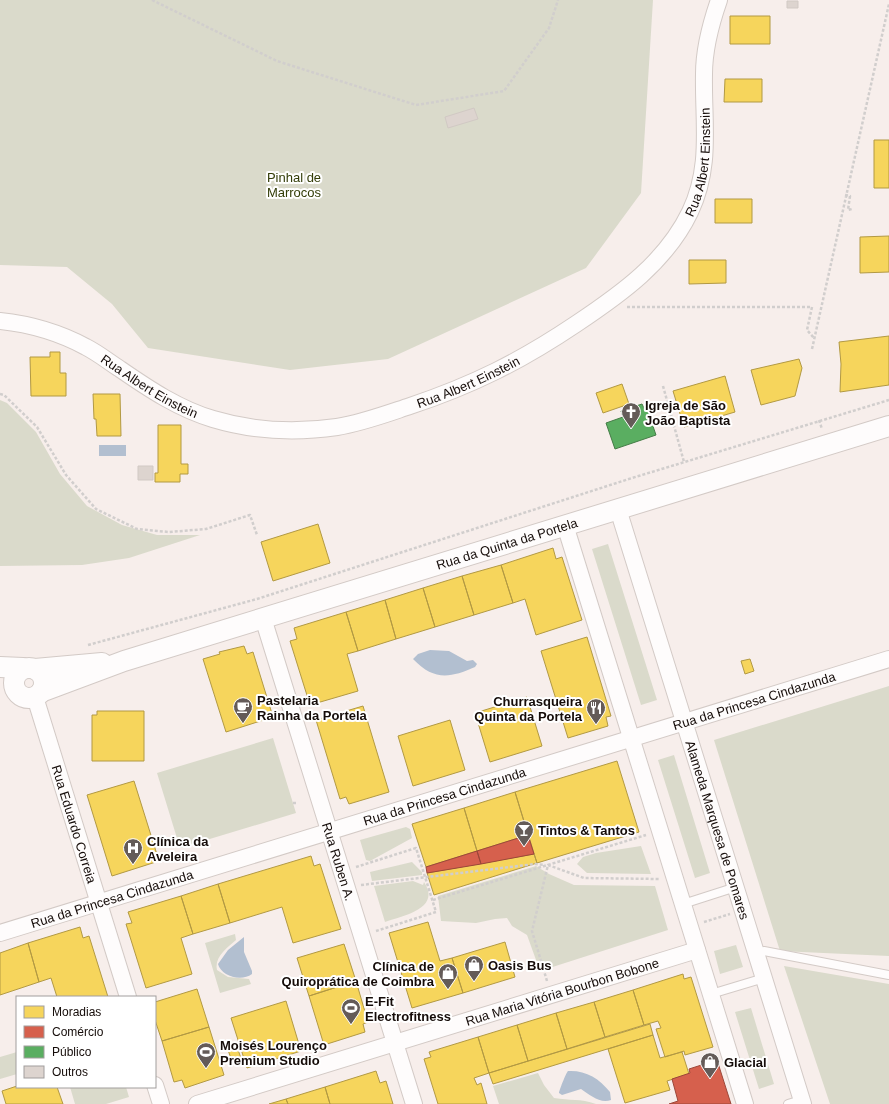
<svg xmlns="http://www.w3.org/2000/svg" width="889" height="1104" font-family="Helvetica,sans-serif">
	<rect width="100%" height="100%" fill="#f7eeeb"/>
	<path fill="#dadacb" d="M0 0H653L641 193 586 268 388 359 290 370 148 348 112 304 67 267 0 265Z
		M0 400 7 403 36 432 60 474 87 506 122 525 157 535H200L129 558 82 565 0 566Z
		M608 544 657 700 641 705 592 549Z
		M889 686V956L780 951 714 740Z
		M273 738 296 813 180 848 157 773Z
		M674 755 710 873 695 878 658 760Z
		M406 827 410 829 412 838 370 861 366 860 360 840Z
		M641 846 651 874 587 873 577 864 583 857 596 853Z
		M412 862 422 872V875L372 881 370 872Z
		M536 866 549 874 574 885 655 886 668 930 540 971 527 935 512 926 507 918 495 919 476 923 441 921 438 896Z
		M413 881 423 885 424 882C442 909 402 916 385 922L374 886Z
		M235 934 236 940C227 948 214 957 217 970L228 977 249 979 251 984 220 993 205 943Z
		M736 945 743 967 720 974 714 951Z
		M784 966 889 984V1104H830Z
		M751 1008 774 1084 759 1089 735 1012Z
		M17 1052V1074L0 1079V1057Z
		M538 1073 544 1085 554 1098C570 1101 580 1098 596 1104H499L493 1086Z
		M70 1087H126L129 1097 106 1104H75Z"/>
	<path fill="#b2bfd0" d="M99 445H126V456H99Z
		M430 650 449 651 467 661 473 660 477 664 475 667C450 678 434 681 413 659L418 654Z
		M244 937V952L252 971V974C241 982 221 976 218 964L228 950Z
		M568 1071C585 1070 599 1078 610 1092L611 1100C600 1104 590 1095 581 1089L562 1095 559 1093C559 1091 566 1073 568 1071Z"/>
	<path fill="#f6d55c" stroke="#b29943" d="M730 16H770V44H730Z
		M725 79H762V102H724Z
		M874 140H889V188H874Z
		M715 199H752V223H715Z
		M889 236V272L860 273V237Z
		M689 260H726V283L689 284Z
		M889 336V385L840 392 841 364 839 342Z
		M50 352H60V373H66V396H31L30 357H50Z
		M799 359 802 368 795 396 761 405 751 370Z
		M725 376 735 412 684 427 673 391Z
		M622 384 629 404 603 413 596 393Z
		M93 394H120L121 436H97L96 419H94Z
		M158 425H181V464H188V474H180V482H155V473H158Z
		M318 524 330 563 273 581 261 542Z
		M553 548 556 559 562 557 582 620 536 635 525 599 513 603 501 565Z
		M501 565 513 603 474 615 462 576Z
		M462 576 474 615 435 627 423 588Z
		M423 588 435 627 396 639 385 600Z
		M385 600 396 639 358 651 346 612Z
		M346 612 358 651 347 654 358 691 310 705 290 641 297 639 294 628Z
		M587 637 611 716 606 717 608 726 568 738 541 651Z
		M244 646 247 654 253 652 273 717 226 732 203 659 220 654 219 652Z
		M750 659 754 671 745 674 741 661Z
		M527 697 542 746 490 762 475 713Z
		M363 706 389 792 349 804 346 797 340 799 316 720Z
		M97 711H144V761H92V715H97Z
		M450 720 465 770 413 786 398 736Z
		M617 761 639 832 537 863 515 792Z
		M134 781 159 861 112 876 87 795Z
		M515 792 528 835 477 851 464 808Z
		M464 808 477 851 426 867 412 824Z
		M534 854 537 863 434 895 427 873Z
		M311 856 314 866 320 864 341 929 293 943 282 907 230 923 218 884Z
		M218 884 230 923 193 934 181 896Z
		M181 896 193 934 181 938 192 974 146 988 126 924 132 923 128 912Z
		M428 922 440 961 452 958 463 993 412 1008 389 933Z
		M80 927 83 938 89 936 108 997H57L51 978 39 982 28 943Z
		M505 942 515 977 463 993 452 958Z
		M28 943 39 982 0 995V953Z
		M344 944 356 981 309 996 297 958Z
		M683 974 684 979 691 977 713 1047 685 1055 684 1051 665 1057 656 1029 661 1028 658 1021 644 1025 633 990Z
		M356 981 368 1022 363 1024 365 1032 324 1045 309 996Z
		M197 989 209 1027 162 1041 155 1020V1002Z
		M633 990 644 1025 605 1037 594 1002Z
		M286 1001 301 1051 247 1068 231 1018Z
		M594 1002 605 1037 567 1049 556 1013Z
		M556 1013 567 1049 528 1061 517 1025Z
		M650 1024 653 1035 493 1084 489 1073Z
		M517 1025 528 1061 489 1073 478 1037Z
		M209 1027 224 1075 185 1088 182 1080 174 1082 162 1041Z
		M653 1035 660 1058 682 1052 689 1074 667 1081 670 1090 625 1103 608 1049Z
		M478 1037 489 1073 474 1078 477 1085 481 1083 487 1104H438L424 1059 431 1057 429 1052Z
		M237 1047 242 1061 233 1064 228 1050Z
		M376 1071 380 1083 386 1081 393 1104H330L325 1087Z
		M17 1086 57 1087 63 1104H6L2 1091Z
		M325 1087 330 1104H288L286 1099Z
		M286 1099 288 1104H269Z"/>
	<path fill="#d6604d" stroke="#9c4739" d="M528 835 534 854 481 864 477 851Z
		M477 851 481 864 427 873 426 867Z
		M717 1060 731 1104H669L678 1101 672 1079 690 1073 689 1069Z"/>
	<path fill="#5aae61" stroke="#457d47" d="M642 404 645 410 647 409 656 435 615 449 606 423 623 417 621 411Z"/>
	<path fill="#ddd4cf" stroke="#d1c9c4" d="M787 1H798V8H787Z
		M474 108 478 119 448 128 445 117Z
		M138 466H153V480H138Z"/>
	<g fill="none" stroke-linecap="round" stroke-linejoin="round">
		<defs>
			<path id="service" d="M683 904 736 887
				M756 954 764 951 889 975
				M711 994 764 978
				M788 1104 801 1100"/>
			<g id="minor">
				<path id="s1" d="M0 321C29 324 60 333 86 347 98 353 109 362 120 369 149 389 179 409 213 419 253 431 296 433 337 427 362 423 386 414 410 406 473 385 521 361 576 324 621 294 666 262 690 212 712 166 703 123 704 74 704 49 711 23 719 0"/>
				<path id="s2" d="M618 509 803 1104"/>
				<path d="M565 525 745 1104"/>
				<path id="s3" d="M263 618 414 1104"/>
				<path id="s4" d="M35 697 128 997"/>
				<path id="s5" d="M0 933 889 659"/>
				<path d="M155 1085 161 1104"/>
				<path id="s6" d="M197 1104 697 950"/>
			</g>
			<g id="tertiary">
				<path d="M0 667 23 668"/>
				<circle cx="29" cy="683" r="15"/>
				<path d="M35 669 102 663"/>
				<path id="s7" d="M41 692 124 661 889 426"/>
			</g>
		</defs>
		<use href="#service" stroke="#d3cac6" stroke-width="10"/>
		<use href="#minor" stroke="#d3cac6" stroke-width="18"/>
		<use href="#tertiary" stroke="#d3cac6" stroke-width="22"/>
		<path stroke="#d1cecd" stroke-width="2.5" stroke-dasharray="3 2" stroke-linecap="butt" d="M152 0 277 61 416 105 504 91 549 28 558 0
			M845 195 850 196 848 210 852 209
			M627 307H812L807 330 814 338
			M812 349 889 4
			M663 386 684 462
			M0 394 4 395 37 427 66 475 96 509 137 529 169 532 206 529 250 515 257 535
			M819 420 822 429
			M88 645 257 599 632 478 889 400
			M293 803H296
			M356 867 416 848 436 912 376 931
			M361 885 535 864 545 865
			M433 900 646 835
			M704 922 730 914
			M547 981 532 931 548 865 584 878 660 879"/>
		<use href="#service" stroke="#fefcfc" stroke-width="8"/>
		<use href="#minor" stroke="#fefcfc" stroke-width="16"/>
		<use href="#tertiary" stroke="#fefcfc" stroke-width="20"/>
	</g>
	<defs>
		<symbol id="church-pin" viewBox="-11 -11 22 30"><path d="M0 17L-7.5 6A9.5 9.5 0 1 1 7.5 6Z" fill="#645b58" stroke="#fff"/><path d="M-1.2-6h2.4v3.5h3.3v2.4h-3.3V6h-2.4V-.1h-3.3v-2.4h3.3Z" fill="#fff"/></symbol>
		<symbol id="cafe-pin" viewBox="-11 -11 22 30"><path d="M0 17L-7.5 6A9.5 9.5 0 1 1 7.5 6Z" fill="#645b58" stroke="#fff"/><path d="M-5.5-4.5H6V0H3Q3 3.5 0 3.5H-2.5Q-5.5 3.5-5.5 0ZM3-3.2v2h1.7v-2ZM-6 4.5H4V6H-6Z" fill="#fff"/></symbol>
		<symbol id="restaurant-pin" viewBox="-11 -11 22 30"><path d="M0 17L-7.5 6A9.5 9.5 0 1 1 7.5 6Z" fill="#645b58" stroke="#fff"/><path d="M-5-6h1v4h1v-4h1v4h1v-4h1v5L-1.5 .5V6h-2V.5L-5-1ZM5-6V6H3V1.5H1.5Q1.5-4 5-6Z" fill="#fff"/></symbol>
		<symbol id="bar-pin" viewBox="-11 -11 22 30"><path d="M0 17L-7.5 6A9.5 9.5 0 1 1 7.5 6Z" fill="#645b58" stroke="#fff"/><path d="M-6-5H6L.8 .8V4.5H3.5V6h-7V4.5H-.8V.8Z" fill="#fff"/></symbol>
		<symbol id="hospital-pin" viewBox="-11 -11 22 30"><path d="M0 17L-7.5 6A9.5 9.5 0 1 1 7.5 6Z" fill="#645b58" stroke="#fff"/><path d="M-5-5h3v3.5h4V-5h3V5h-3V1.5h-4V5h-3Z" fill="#fff"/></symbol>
		<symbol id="shop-pin" viewBox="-11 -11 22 30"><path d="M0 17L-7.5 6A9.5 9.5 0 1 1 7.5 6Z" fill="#645b58" stroke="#fff"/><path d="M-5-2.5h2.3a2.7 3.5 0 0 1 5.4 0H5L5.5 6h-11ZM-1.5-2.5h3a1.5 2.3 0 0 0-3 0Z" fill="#fff"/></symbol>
		<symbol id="stadium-pin" viewBox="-11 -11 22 30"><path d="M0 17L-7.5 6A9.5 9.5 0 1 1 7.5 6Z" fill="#645b58" stroke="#fff"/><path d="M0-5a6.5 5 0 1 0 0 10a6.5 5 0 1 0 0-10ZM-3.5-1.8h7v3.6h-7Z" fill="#fff"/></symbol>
	</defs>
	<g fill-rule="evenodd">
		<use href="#church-pin" x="620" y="401" width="22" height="30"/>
		<use href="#cafe-pin" x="232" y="696" width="22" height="30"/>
		<use href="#restaurant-pin" x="585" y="697" width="22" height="30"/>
		<use href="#bar-pin" x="513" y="819" width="22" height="30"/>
		<use href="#hospital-pin" x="122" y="837" width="22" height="30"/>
		<use href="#shop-pin" x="463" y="954" width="22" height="30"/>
		<use href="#shop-pin" x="437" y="962" width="22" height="30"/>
		<use href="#stadium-pin" x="340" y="997" width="22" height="30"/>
		<use href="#stadium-pin" x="195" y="1041" width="22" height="30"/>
		<use href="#shop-pin" x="699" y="1051" width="22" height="30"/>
	</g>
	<g text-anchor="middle" stroke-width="4" stroke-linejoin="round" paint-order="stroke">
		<g font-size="13" fill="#150c09" stroke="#fff">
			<text dy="5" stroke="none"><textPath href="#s1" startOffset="837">Rua Albert Einstein</textPath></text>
			<text dy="5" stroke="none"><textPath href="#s1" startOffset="501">Rua Albert Einstein</textPath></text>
			<text dy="5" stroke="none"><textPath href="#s1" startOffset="165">Rua Albert Einstein</textPath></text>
			<text dy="5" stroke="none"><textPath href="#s7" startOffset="489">Rua da Quinta da Portela</textPath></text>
			<text dy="5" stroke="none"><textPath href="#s5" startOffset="789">Rua da Princesa Cindazunda</textPath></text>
			<text dy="5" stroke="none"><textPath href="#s5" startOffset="465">Rua da Princesa Cindazunda</textPath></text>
			<text dy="5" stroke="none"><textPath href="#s4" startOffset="133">Rua Eduardo Correia</textPath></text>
			<text dy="5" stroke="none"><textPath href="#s2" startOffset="336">Alameda Marquesa de Pomares</textPath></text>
			<text dy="5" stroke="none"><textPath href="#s3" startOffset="255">Rua Ruben A.</textPath></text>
			<text dy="5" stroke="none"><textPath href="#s5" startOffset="117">Rua da Princesa Cindazunda</textPath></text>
			<text dy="5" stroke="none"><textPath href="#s6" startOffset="382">Rua Maria Vitória Bourbon Bobone</textPath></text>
		</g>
		<g font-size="13" fill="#333d08" stroke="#fff">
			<text x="294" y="182">Pinhal de<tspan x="294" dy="15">Marrocos</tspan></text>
		</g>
		<g font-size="13" font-weight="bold" fill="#150c09" stroke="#fff" text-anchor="start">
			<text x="645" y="410">Igreja de São<tspan x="645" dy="15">João Baptista</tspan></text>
			<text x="257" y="705">Pastelaria<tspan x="257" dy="15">Rainha da Portela</tspan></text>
			<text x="582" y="706" text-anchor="end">Churrasqueira<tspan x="582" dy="15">Quinta da Portela</tspan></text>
			<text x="538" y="835">Tintos &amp; Tantos</text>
			<text x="147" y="846">Clínica da<tspan x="147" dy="15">Aveleira</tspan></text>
			<text x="488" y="970">Oasis Bus</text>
			<text x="434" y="971" text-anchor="end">Clínica de<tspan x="434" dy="15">Quiroprática de Coimbra</tspan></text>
			<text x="365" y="1006">E-Fit<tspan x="365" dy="15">Electrofitness</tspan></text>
			<text x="220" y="1050">Moisés Lourenço<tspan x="220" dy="15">Premium Studio</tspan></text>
			<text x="724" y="1067">Glacial</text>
		</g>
	</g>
	<rect x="16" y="996" width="140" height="92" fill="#ffffff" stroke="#a19e9d"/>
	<rect x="24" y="1006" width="20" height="12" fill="#f6d55c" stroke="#a19e9d"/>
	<text x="52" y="1016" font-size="12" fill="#150c09">Moradias</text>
	<rect x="24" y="1026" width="20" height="12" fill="#d6604d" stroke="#a19e9d"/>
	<text x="52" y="1036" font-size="12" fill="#150c09">Comércio</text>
	<rect x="24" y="1046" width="20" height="12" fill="#5aae61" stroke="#a19e9d"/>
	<text x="52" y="1056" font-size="12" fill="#150c09">Público</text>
	<rect x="24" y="1066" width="20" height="12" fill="#ddd4cf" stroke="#a19e9d"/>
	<text x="52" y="1076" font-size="12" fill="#150c09">Outros</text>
</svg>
